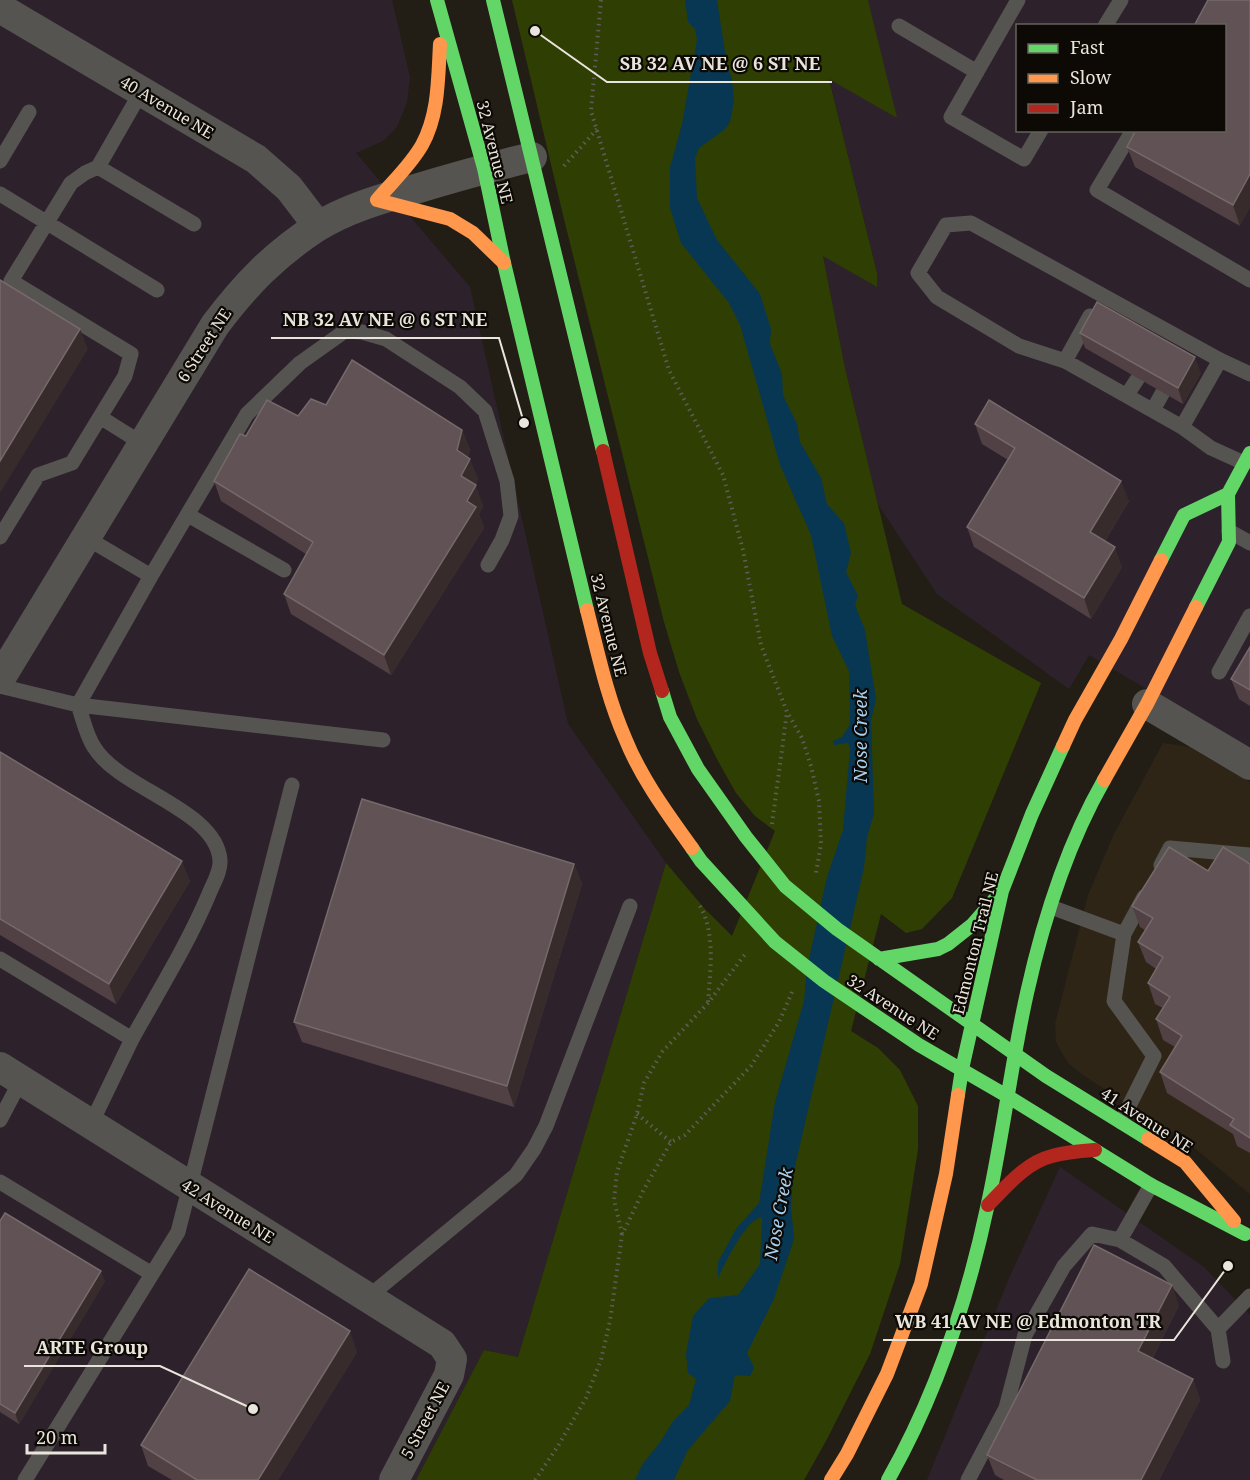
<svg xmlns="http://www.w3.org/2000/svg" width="1250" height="1480" font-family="'Noto Serif',serif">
	<rect width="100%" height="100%" fill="#221e16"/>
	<path fill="#2e2517" d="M1163 743 1189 747 1250 782V1194L1191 1145 1083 1075 1068 1063 1056 1042 1055 1024 1088 895 1114 834Z"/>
	<path fill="#2d222c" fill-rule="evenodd" d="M0 0H392L410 77 407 102 397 127 383 141 356 153 470 287 568 724 666 863 518 1357 484 1350 416 1480H0Z
		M868 0H1250V750L1089 655 1069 689 937 594 878 504 845 368 823 255 877 287V273L829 78 896 117ZM1018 26H1224V130H1018Z
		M1060 1167 1204 1267 1250 1315V1480H927L1010 1276Z"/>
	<path fill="#2f3f03" d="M512 0H868L897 118 829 79 877 273V287L823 256 845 368 902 604 1041 683 952 898 922 929 906 933 881 914 851 1031 878 1048 900 1070 918 1106V1149L900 1264 870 1354 826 1441 804 1480H416L484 1350 518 1357 666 863 704 908 732 936 775 831 755 816 736 793 718 761 697 719 679 672 664 622 564 219Z"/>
	<path fill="#073753" d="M685 0H717L727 65 732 79 734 101 730 122 724 130 699 148 695 158 697 198 717 240 760 294 771 329 770 344 782 374 783 395 797 424 800 442 821 478 827 504 844 523 851 553 846 572 858 596 855 605 865 630 876 699 871 720 874 813 867 837 864 868 793 1175 791 1207 794 1239 774 1299 747 1353 754 1368 750 1376 735 1375 730 1401 688 1450 674 1480H635L642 1465 661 1441 673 1421 689 1405 696 1379 688 1373 686 1354 693 1316 709 1298 738 1295 760 1264 762 1217C745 1220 726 1262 718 1278V1262L736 1229 759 1203 775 1102 804 1001 807 968 827 877 843 830 850 748 848 743 834 745 833 741 842 737 850 724 849 671 832 636 811 535 780 465 740 325 729 303 681 243 670 208V167L682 124 697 40 695 29 688 22Z"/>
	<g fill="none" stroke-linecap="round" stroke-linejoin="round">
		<path stroke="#5f5d5a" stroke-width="4" stroke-dasharray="1.5 4.5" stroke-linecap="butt" d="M601 0 591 111 669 370 723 475 743 550 761 645 787 712 802 738 811 766 819 801 821 844 816 873
			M564 166 597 129
			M772 824 787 712
			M700 906C716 934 710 972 708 1003
			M637 1114 671 1142
			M622 1234 614 1200 617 1172 637 1114 644 1083 662 1052 708 1003 746 953
			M535 1480 558 1446 586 1398 601 1360 610 1321 622 1235 644 1189 671 1142 685 1135 751 1066 779 1022 792 992"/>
		<path stroke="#565450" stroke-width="15" d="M1018 0 951 117 1024 159 1041 130
			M899 26 977 72
			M1105 26 1121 0
			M141 92 98 167 194 224
			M1133 130 1097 190 1250 280
			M0 161 29 112
			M0 194 157 290
			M1065 361 1090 316
			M1127 395 1138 378
			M1153 410 1163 392
			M100 417 143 444
			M1182 427 1220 360
			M1244 463 1211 448 1182 427 1065 361 1019 346 937 297 918 273 946 225 971 223 1220 360 1250 374
			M188 515 284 570
			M1229 531 1250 543
			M0 537 38 475 72 463 125 376 131 354 11 281 71 183 85 173 98 167
			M151 576 247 414 300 363 345 331 362 332 386 339 460 387 485 411 507 481 511 516 502 540 488 565
			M1219 672 1250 616
			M0 686 78 705 151 576 85 537
			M1161 865 1170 848 1250 855
			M1051 907 1124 934
			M0 959 132 1039 91 1124
			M132 1039C158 992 188 944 209 894 213 884 221 871 220 860 216 809 119 789 94 747 86 735 83 718 78 705L383 740
			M0 1120 21 1080
			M1121 1122 1154 1056 1114 1001 1124 934 1144 897
			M0 1182 152 1274
			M1120 1240 1151 1185
			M367 1298 516 1175 534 1149 546 1126 630 906
			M1218 1329 1250 1296
			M25 1480 178 1232 292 785
			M968 1480 1006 1408 1025 1335 1064 1266 1092 1234 1120 1240 1164 1266 1218 1329 1223 1361"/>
		<path stroke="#565450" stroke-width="30" d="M0 8 256 159 289 188 318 226
			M0 679 215 325C245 285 275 254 317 227 346 209 380 199 412 190 452 178 491 167 532 157
			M1147 704 1250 765
			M0 1067 442 1344 452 1359 449 1375 394 1480"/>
		<path stroke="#63d668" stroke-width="14" d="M437 0 484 168 504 263 587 610
			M493 0 603 451
			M1161 560 1184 515 1228 494
			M1196 607 1229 542 1228 494 1250 453
			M662 691 670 717 698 769 746 837 785 886 837 929 1046 1076 1148 1139
			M692 848 701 861 775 942 824 981 919 1045 1007 1096 1151 1185 1245 1234
			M879 959 938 949 948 944 972 925 1000 893
			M958 1095 962 1069 1002 891 1032 814 1063 746
			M888 1480C936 1395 967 1302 987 1208 1003 1136 1011 1064 1027 993 1043 921 1068 843 1104 780"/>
		<path stroke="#ff974d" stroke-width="14" d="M440 44C438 78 439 114 422 145 410 166 392 182 377 200L450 219 473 233 504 263
			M587 610C598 653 607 697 625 738 641 778 667 813 692 848
			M1063 746 1075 720 1121 639 1161 560
			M1104 780 1147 704 1196 607
			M1148 1139 1185 1162 1234 1221
			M831 1480 847 1454 887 1374 921 1284 946 1174 958 1095"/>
		<path stroke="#b3261e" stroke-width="14" d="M603 451 650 653 662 691
			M988 1205C1007 1186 1025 1163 1052 1156 1066 1152 1081 1151 1095 1150"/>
	</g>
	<path fill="#514044" d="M1224 130 1240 226 1135 167 1127 147Z
		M1080 333 1201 373 1183 404 1085 348Z
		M326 405 462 430 470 450 468 457 478 479 475 485 483 506 479 514 484 528 391 675 291 614 284 594 306 554 221 501 214 481 246 436Z
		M975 424 1129 501 1105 541 1122 567 1091 619 974 547 967 527 1008 460 982 444Z
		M1250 647V706L1239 699 1231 679Z
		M0 752 190 881 116 1004 0 935Z
		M574 864 582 884 514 1107 302 1042 294 1022Z
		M1250 864V1153L1237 1146 1233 1134 1167 1093 1160 1072 1175 1047 1163 1040 1156 1019 1163 1008 1155 1004 1148 983 1156 969 1146 962 1138 942 1145 930 1140 927 1132 906 1208 871Z
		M0 1221 105 1281 19 1424 0 1412Z
		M1179 1305 1152 1359 1193 1379 1200 1400 1159 1480H1004L995 1475 987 1455Z
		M357 1352 278 1480H172L148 1466 141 1445Z"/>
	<path fill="#372b2b" d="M1250 174V208L1240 226 1233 205Z
		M80 329 88 349 0 493V461Z
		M1195 357 1201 373 1183 404 1178 388Z
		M462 430 470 450 465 469 470 459 478 479 468 496 461 476 457 450Z
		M1121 481 1129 501 1098 552 1090 532Z
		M476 485 483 506 479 514 484 528 391 675 384 655Z
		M1115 547 1122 567 1091 619 1084 598Z
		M182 861 190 881 116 1004 109 984Z
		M574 864 582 884 514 1107 507 1086Z
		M101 1271 105 1281 19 1424 15 1413Z
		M1172 1285 1179 1305 1145 1372 1138 1351Z
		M350 1331 357 1352 278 1480H258Z
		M1193 1379 1200 1400 1159 1480H1141Z"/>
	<path fill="#615255" stroke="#76696a" stroke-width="1.5" d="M1208 0H1250V174L1233 205 1127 147 1136 130H1224V26H1194Z
		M0 280 80 329 0 461Z
		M1097 302 1195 357 1178 388 1080 333Z
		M352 360 462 430 457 450 470 459 461 476 476 485 467 501 476 507 384 655 284 594 313 542 214 481 240 434 246 436 267 400 298 416 311 399 326 405Z
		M989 400 1121 481 1090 532 1115 547 1084 598 967 527 1015 448 975 424Z
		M1250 647V690L1231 679Z
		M0 752 182 861 109 984 0 919Z
		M362 799 574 864 507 1086 294 1022Z
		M1169 847 1208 871 1223 847 1250 864V1138L1230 1125 1234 1119 1160 1072 1182 1036 1156 1019 1170 997 1148 983 1163 957 1138 942 1153 918 1132 906Z
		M5 1213 101 1271 15 1413 0 1404V1221Z
		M1094 1245 1172 1285 1138 1351 1193 1379 1141 1480H1037L987 1455Z
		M249 1269 350 1331 258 1480H197L141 1445Z"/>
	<g text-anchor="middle" stroke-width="4.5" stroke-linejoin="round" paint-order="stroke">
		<g font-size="16" fill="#eae5dc" stroke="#0d0a05">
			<text transform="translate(167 107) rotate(31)" y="6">40 Avenue NE</text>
			<text transform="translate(495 152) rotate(76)" y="6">32 Avenue NE</text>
			<text transform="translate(204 345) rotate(-57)" y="6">6 Street NE</text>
			<text transform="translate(609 625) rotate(76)" y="6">32 Avenue NE</text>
			<text transform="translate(975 943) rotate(-76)" y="6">Edmonton Trail NE</text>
			<text transform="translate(893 1007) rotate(33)" y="6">32 Avenue NE</text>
			<text transform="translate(1147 1120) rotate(33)" y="6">41 Avenue NE</text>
			<text transform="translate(228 1211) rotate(32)" y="6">42 Avenue NE</text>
			<text transform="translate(425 1420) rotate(-62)" y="6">5 Street NE</text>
		</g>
		<g font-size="18" font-style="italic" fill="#a7d0f0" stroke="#0d0a05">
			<text transform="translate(861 736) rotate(-90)" y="6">Nose Creek</text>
			<text transform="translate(779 1214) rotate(-80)" y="6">Nose Creek</text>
		</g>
	</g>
	<path fill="none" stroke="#eae5dc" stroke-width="2" d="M535 31L607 82H832M524 423L499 338H271M1228 1266L1174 1340H883M253 1409L160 1366H24"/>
	<g fill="#eae5dc" stroke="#0d0a05" stroke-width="2">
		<circle cx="535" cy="31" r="6"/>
		<circle cx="524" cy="423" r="6"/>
		<circle cx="1228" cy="1266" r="6"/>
		<circle cx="253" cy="1409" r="6"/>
	</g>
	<g font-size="18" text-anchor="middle" font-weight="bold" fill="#eae5dc" stroke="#0d0a05" stroke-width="4.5" stroke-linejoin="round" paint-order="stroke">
		<text x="720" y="70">SB 32 AV NE @ 6 ST NE</text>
		<text x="385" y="326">NB 32 AV NE @ 6 ST NE</text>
		<text x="1028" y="1328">WB 41 AV NE @ Edmonton TR</text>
		<text x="92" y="1354">ARTE Group</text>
	</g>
	<rect x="1016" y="24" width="210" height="108" fill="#0d0a05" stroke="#65625b" stroke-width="1.5"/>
	<rect x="1028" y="44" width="30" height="9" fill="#63d668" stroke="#65625b" stroke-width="1.5"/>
	<text x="1070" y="54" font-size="18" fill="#eae5dc">Fast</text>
	<rect x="1028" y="74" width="30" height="9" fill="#ff974d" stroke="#65625b" stroke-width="1.5"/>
	<text x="1070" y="84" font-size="18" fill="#eae5dc">Slow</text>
	<rect x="1028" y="104" width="30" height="9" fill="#b3261e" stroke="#65625b" stroke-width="1.5"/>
	<text x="1070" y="114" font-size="18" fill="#eae5dc">Jam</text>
	<path d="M27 1444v9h78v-9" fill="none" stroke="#eae5dc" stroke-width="3"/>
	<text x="36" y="1444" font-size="18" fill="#eae5dc" stroke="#0d0a05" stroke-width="4.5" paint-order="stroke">20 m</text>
</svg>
